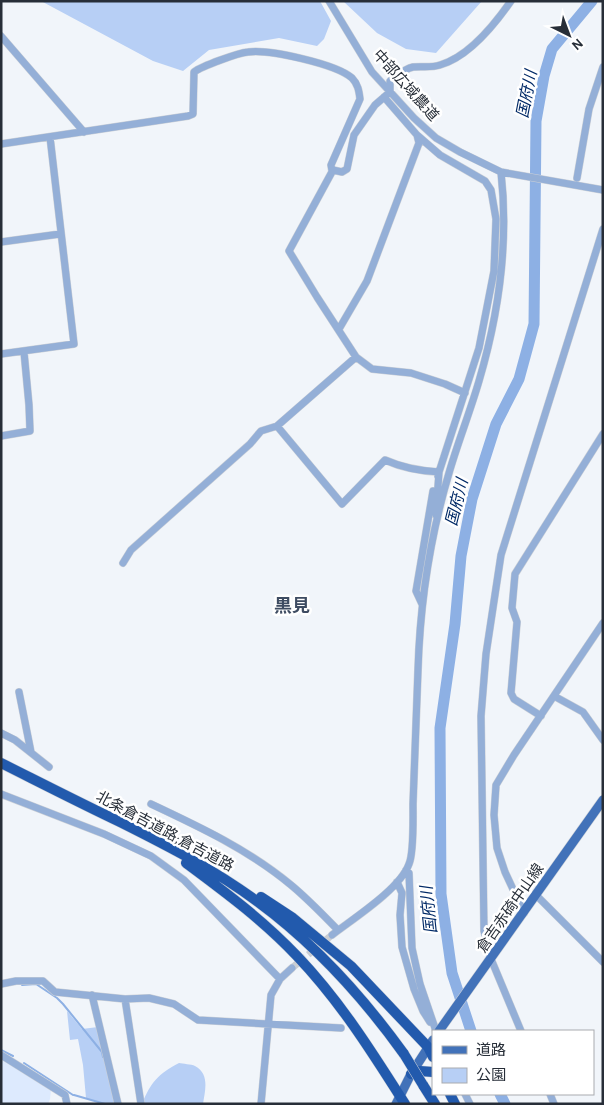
<svg xmlns="http://www.w3.org/2000/svg" width="604" height="1105" font-family="'Alegreya Sans','Noto Sans JP',sans-serif">
	<rect width="100%" height="100%" fill="#f1f5fa"/>
	<path fill="#ddeafe" d="M1 1056 51 1090 50 1099 48 1104H1Z"/>
	<path fill="#b7cff5" d="M41 1H320L331 21 324 39 317 46 279 38 209 50 183 71 153 61Z
		M343 1H482L436 53 406 49 377 33Z
		M67 1011 82 1029 98 1027 116 1104H105L86 1098 83 1065 78 1039 70 1040Z
		M179 1063C183 1064 191 1064 195 1066 210 1074 205 1091 203 1104H142C151 1082 158 1074 179 1063Z"/>
	<g fill="none" stroke-linecap="round" stroke-linejoin="round">
		<path stroke="#8db0e4" stroke-width="2" d="M22 985 36 984 57 998 63 1004 102 1052 103 1057
			M1 1050 13 1056
			M24 1063 73 1095
			M74 1095 105 1104"/>
		<path stroke="#8db0e4" stroke-width="11" d="M471 1031 452 973 441 894 440 728 455 624 461 556 472 499 496 424 519 379 534 324 536 121 544 76 552 49 592 1
			M500 1094 505 1104"/>
		<path stroke="#c9cdd3" stroke-width="7" stroke-dasharray="7 3.5" stroke-linecap="butt" d="M292 968 332 935"/>
		<defs>
			<path id="minor" d="M329 1 372 72 414 118 436 138 460 152 501 172 603 190
				M1 36 84 132
				M417 135 440 155 485 181 491 190 496 219 494 271 479 348 439 472 436 515
				M1 144 188 116 193 114 194 72C202 66 238 53 248 52 269 49 336 64 352 78 358 84 359 91 360 99L331 165 332 171
				M577 178 589 109 603 67
				M1 242 60 234
				M339 329 367 281 419 143 417 135 384 97
				M1 354 74 344 50 137
				M465 393 445 384 411 373 372 369 356 357 317 297 289 251 333 170 342 172 347 169 354 135 375 105 390 92V81C397 76 404 69 413 67 422 66 431 68 440 65 468 57 495 24 511 1
				M277 426 342 504 385 460C403 468 420 471 439 472L438 476
				M1 436 30 431 29 405 24 352
				M123 563 131 550 250 444 261 431 277 426 356 357
				M422 604 416 591 433 491
				M19 692 31 752
				M554 696 583 712 603 740
				M541 716 514 699 511 693 517 622 512 608 515 574 603 434
				M1 733 15 740 49 767
				M1 794 104 834 151 856 184 880 280 979
				M151 804C200 827 249 850 291 885 308 899 323 915 338 930
				M406 870 409 873 412 948 420 984 436 1031
				M397 882 402 893 400 915 402 947 414 989 423 1011 430 1022
				M536 895 603 962
				M524 913 505 872 497 848 494 815 496 785 514 755 603 623
				M332 935C354 918 400 889 409 864 414 853 413 818 413 804 415 759 416 714 418 670 420 603 430 537 449 473 458 442 470 412 479 381 499 313 509 243 501 172
				M1 984 16 981H43L55 992 125 999 149 998 174 1004 198 1020 341 1028
				M92 995 118 1104
				M125 999 141 1104
				M521 1031 491 959 484 931 481 716 486 654 501 555 603 229
				M1 1055 65 1095 67 1104
				M465 1094 470 1104
				M550 1094 554 1104
				M261 1104 271 995 280 979 292 968"/>
			<path id="major" d="M439 1031 603 800
				M396 1104 411 1074 433 1040"/>
			<path id="highway" d="M1 763C41 783 80 803 120 822 168 846 215 870 258 902 315 944 363 997 404 1054
				M186 863C225 892 263 920 297 956 340 1001 372 1052 405 1104
				M261 897 293 918 351 966 428 1047 433 1057
				M411 1074 420 1071 433 1072
				M423 1085 435 1104
				M450 1094 455 1104"/>
		</defs>
		<use href="#minor" stroke="#cdd1d7" stroke-width="8"/>
		<use href="#major" stroke="#cdd1d7" stroke-width="10"/>
		<use href="#highway" stroke="#cdd1d7" stroke-width="11"/>
		<use href="#minor" stroke="#94afd7" stroke-width="7"/>
		<use href="#major" stroke="#4272b9" stroke-width="9"/>
		<use href="#highway" stroke="#225aad" stroke-width="10"/>
		<defs>
			<path id="highway-bridge" d="M404 1054 423 1085"/>
		</defs>
		<use href="#highway-bridge" stroke="#cdd1d7" stroke-width="11" stroke-linecap="butt"/>
		<use href="#highway-bridge" stroke="#225aad" stroke-width="10"/>
	</g>
	<g text-anchor="middle" stroke-width="5" stroke-linejoin="round" paint-order="stroke">
		<g font-size="15" fill="#272e38" stroke="#fff">
			<text transform="translate(406 85) rotate(48)" y="5">中部広域農道</text>
			<text transform="translate(165 831) rotate(28)" y="5">北条倉吉道路;倉吉道路</text>
			<text transform="translate(510 908) rotate(-55)" y="5">倉吉赤碕中山線</text>
		</g>
		<g font-size="16" font-style="italic" fill="#002966" stroke="#fff">
			<text transform="translate(526 94) rotate(-79)" y="6">国府川</text>
			<text transform="translate(456 502) rotate(-76)" y="6">国府川</text>
			<text transform="translate(428 910) rotate(-96)" y="6">国府川</text>
		</g>
		<g font-size="18" font-weight="bold" fill="#3e4c62" stroke="#fff">
			<text x="292" y="612">黒見</text>
		</g>
	</g>
	<rect width="604" height="1105" fill="none" stroke="#272e38" stroke-width="5"/>
	<rect x="432" y="1030" width="162" height="65" fill="#ffffff" stroke="#a9abaf"/>
	<rect x="442" y="1046" width="25" height="8" fill="#4272b9" stroke="#a9abaf"/>
	<text x="476" y="1055" font-size="15" fill="#272e38">道路</text>
	<rect x="442" y="1068" width="25" height="15" fill="#b7cff5" stroke="#a9abaf"/>
	<text x="476" y="1080" font-size="15" fill="#272e38">公園</text>
	<g transform="translate(569 35) rotate(138)" stroke="#ffffff" stroke-width="4" paint-order="stroke">
	<path d="M0-4L9 19L0 12L-9 19Z" fill="#272e38"/>
	<text y="-8" font-size="14" font-weight="bold" text-anchor="middle" fill="#272e38">N</text>
	</g>
</svg>
